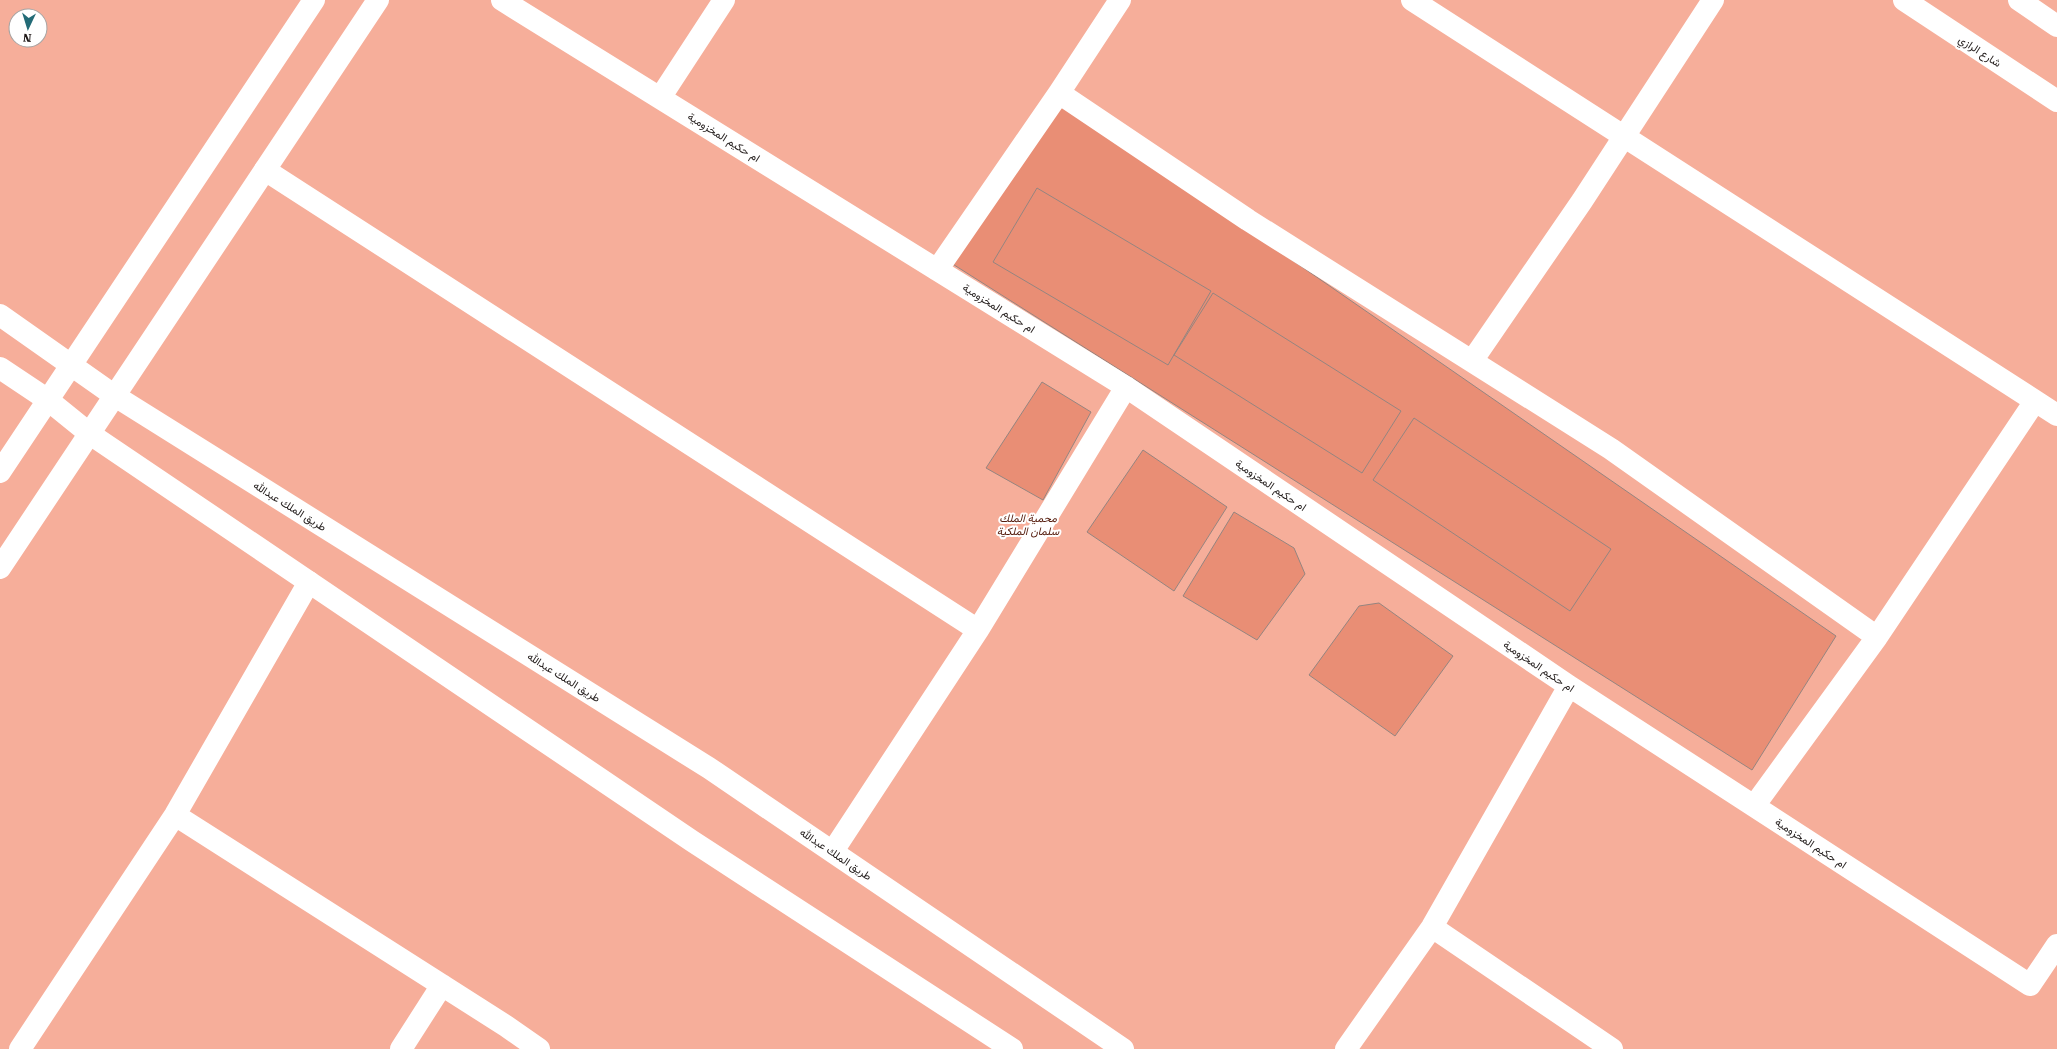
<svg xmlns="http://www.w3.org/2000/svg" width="2057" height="1049" font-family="'Roboto Serif',Vazirmatn,serif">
	<rect width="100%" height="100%" fill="#efdeda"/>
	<path fill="#f6ae9a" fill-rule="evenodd" d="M0 0H2057V1049H0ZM16 16H40V40H16Z"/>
	<path fill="#e98e75" stroke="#948580" d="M1062 101 1836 636 1752 770 951 263Z
		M1037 188 1211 291 1168 365 993 262Z
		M1213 293 1401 411 1362 473 1174 355Z
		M1042 382 1091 412 1043 500 986 468Z
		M1414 418 1611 549 1570 611 1373 480Z
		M1143 450 1227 507 1174 591 1087 532Z
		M1234 512 1294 548 1305 574 1257 640 1183 596Z
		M1379 603 1453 656 1395 736 1309 675 1359 606Z"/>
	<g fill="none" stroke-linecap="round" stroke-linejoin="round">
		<path stroke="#fff" stroke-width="22" d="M502 0 1126 387 1569 686 2030 985 2057 945
			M1412 0 2057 415
			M1059 93 1248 220 1611 449 1877 637
			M660 98 724 0
			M265 170 978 630
			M937 270 1059 93 1120 0
			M1472 361 1582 201 1713 0
			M1754 806 1877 637 2035 401
			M175 815 506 1026 539 1049
			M833 851 978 630 1126 387
			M1432 927 1612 1049
			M20 1049 175 815 309 582
			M401 1049 442 985
			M1346 1049 1432 927 1569 686"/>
		<path stroke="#fff" stroke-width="22" d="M1904 0 2057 101
			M2019 0 2057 26
			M0 472 314 0
			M0 568 378 0"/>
		<path stroke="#fff" stroke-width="22" d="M0 315 115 396 709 768 1123 1049
			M0 368 48 400 90 434 692 841 1012 1049"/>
	</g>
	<g text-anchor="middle" stroke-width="4" stroke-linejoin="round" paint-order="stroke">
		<g font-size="11" fill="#211b1a" stroke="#fff">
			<text transform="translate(1980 51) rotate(33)" y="4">شارع الرازي</text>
			<text transform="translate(724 137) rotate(32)" y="4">ام حكيم المخزومية</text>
			<text transform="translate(999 308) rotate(32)" y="4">ام حكيم المخزومية</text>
			<text transform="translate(1271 485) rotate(34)" y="4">ام حكيم المخزومية</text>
			<text transform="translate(290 506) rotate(32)" y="4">طريق الملك عبدالله</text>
			<text transform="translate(1539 666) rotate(34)" y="4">ام حكيم المخزومية</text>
			<text transform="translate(564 677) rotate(32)" y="4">طريق الملك عبدالله</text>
			<text transform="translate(1811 843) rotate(33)" y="4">ام حكيم المخزومية</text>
			<text transform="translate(836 854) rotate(34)" y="4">طريق الملك عبدالله</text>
		</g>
		<g font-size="11" font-style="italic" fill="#551c0d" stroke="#fff">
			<text x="1028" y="522">محمية الملك<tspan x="1028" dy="13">سلمان الملكية</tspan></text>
		</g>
	</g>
	<g transform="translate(28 28) rotate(184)"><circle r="19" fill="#ffffff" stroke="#a6a4a3"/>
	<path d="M0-3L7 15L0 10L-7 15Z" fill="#236b77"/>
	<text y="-6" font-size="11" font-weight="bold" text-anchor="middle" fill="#211b1a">N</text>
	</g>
</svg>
